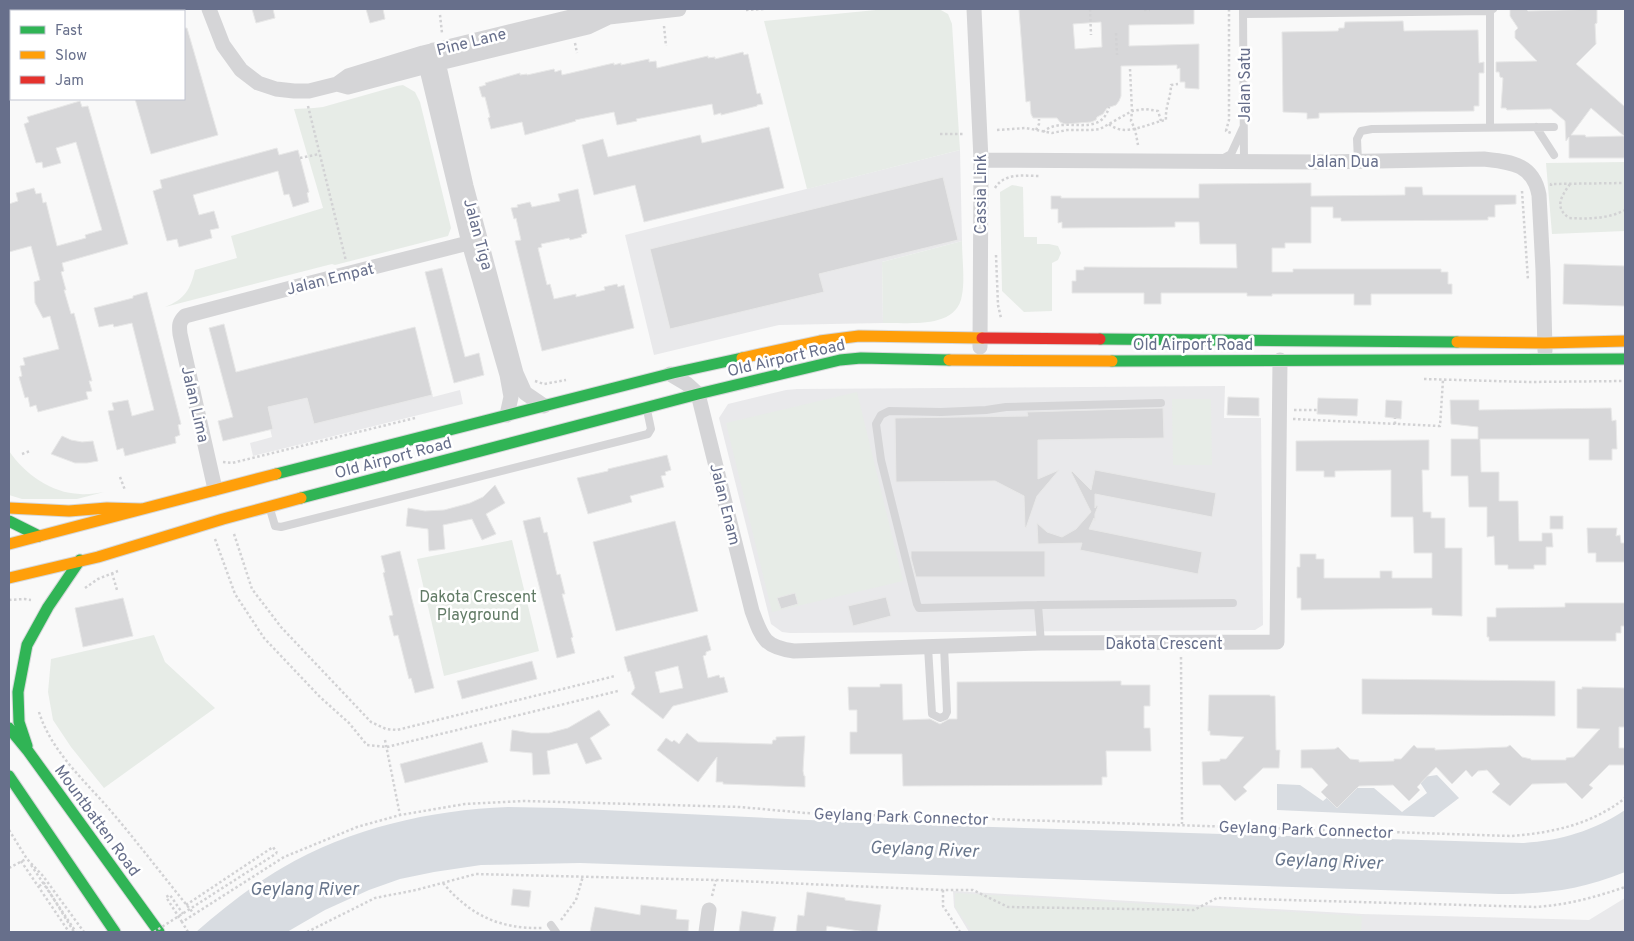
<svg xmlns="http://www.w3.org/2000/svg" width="1634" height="941" font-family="Overpass,sans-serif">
	<rect width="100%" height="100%" fill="#f9f9f9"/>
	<path fill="#e9e9eb" d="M960 150 962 241 882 262 883 323 779 325 654 355 625 235Z
		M415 329 433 397 460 390 463 404 253 456 250 443 272 437 256 370Z
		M1225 386 1224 418H1261L1263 625 1255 630 790 633 782 632 771 624 719 418 728 404 786 390 797 389Z
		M953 891 1362 914 1589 920 1625 898V932H969L954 907Z"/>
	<path fill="#e7ece7" d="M886 9H939L948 14 952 24 960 150 807 189 764 21Z
		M403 85 415 92 420 102 451 228 448 236 335 265 332 264 165 307C185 299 190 290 195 270L237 258 231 236 323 208 294 109 314 108 323 107 397 86Z
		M1625 162V231L1552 234 1546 163Z
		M1012 185 1023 187 1024 237H1037V244H1049L1058 246 1061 253 1058 260 1052 263V311L1024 312 1002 291 1000 192Z
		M962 241C962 257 965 280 962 295 957 330 908 322 883 323L882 262Z
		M857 392 903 581 772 612 726 423Z
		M1172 399H1211L1212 465H1173Z
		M9 451C25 474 51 493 80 494 88 495 96 493 104 492L77 499H22L9 495Z
		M512 540 539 651 444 676 417 559Z
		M154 635 165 662 215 708 104 788 71 747 53 720 48 692 51 659Z
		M955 893 1362 916 1361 932H972L955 907Z"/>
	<path fill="#d8dce1" d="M1437 775 1459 798 1434 817 1277 810V784L1300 785 1323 801 1339 788H1374L1402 812 1427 793 1417 778Z
		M508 807 562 808 891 824 1522 843C1559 841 1594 831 1625 810V872C1581 890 1546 894 1499 894L580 863 481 865 434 872 400 879 369 890 325 910 287 932H196C223 909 251 886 282 868 350 828 430 810 508 807Z"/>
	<path fill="#d7d7d9" stroke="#e8e8e8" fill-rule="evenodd" d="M252 9H273L275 18 256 23Z
		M366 9H383L385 19 370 23Z
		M1023 9H1194V24L1129 25V46L1199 44V89L1185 88V82H1180V68L1177 69V65L1121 66V96L1119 101 1116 105 1107 108 1103 114 1097 117 1096 120 1091 122 1065 124 1060 122 1057 118H1033L1031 114 1030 101 1026 102 1019 10ZM1101 22 1102 47 1075 49 1073 24Z
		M1510 9H1526L1528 11 1597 9V23L1595 24 1596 44 1576 64 1625 107V158H1569V137L1566 141 1565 121 1551 109 1507 110 1506 108H1501L1503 78 1500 77 1499 72H1496V62L1537 61 1515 38V31L1518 28 1510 16ZM1591 108 1624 136 1586 137 1585 135H1571Z
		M1403 21 1404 31 1478 30 1479 63 1484 62V73H1479V106H1474V111L1319 113V118L1307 119V113L1283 112 1282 32 1338 31 1339 28H1344L1345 22Z
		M184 28H187L218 135 151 154 135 99H184Z
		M743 52 744 55 748 54 757 94 760 93 763 104 757 105V106L721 115V113L714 115 712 104 636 119 637 121 617 125 614 112 575 120 576 121 525 135 522 122 491 129 488 118 490 117 485 97H482L479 87 486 85 485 83 520 73V75L527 74V75L554 69 555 72 561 70 562 75 614 63V65L621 63V65L649 59V62L656 61 657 68 708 56V58L715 57V59Z
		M80 101 82 107 88 106 128 244 62 263 64 271 61 272 66 290H64L71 314 74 313 92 381H89L92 391 86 392 88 399 38 412 36 405 30 407 28 397 25 398 19 377 22 376 20 366 25 365 23 358 59 349 50 316 43 318 35 303 34 282 40 280 31 246 9 252V204L18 201 16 193 34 188 36 194 41 193 43 203 46 202 57 246 86 238 85 235 102 230 76 142 56 148 61 163 43 168 42 162 36 163 24 124 29 122 27 117Z
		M769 127 784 188 644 222 635 185 594 195 582 145 603 139 608 157 700 135 702 143Z
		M277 148 279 155 298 150 309 192 307 193 309 202 293 207 289 194 284 195 278 171 193 195 199 215 214 211 219 228 210 230 212 238 179 247 177 239 167 241 153 191 162 188 160 180Z
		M943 177 958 240 819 274 824 292 670 329 650 249Z
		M1311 183V196L1405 195V187H1422L1423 195H1516V204L1495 205V217H1488V220L1341 221V218H1333V207H1311V243H1285V248H1272V272H1293V269H1441V272H1448V284H1452V294H1371V305H1354V294H1272V296H1247V293H1161V304H1144V293H1072V281H1076V270H1084V267L1237 268 1236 244H1200L1199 222H1175V227L1062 228V222L1058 223V209H1051V196H1061V198H1199V184Z
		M578 189 587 233 581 235 582 237 570 240 569 238 541 244 542 247 538 248 547 285 550 284 554 299 576 294V297L605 290 604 287 617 284 618 287 624 285 634 328 542 351 515 241 521 240 516 218 514 219 511 208 518 207 517 205 530 202 532 207 560 201 558 194Z
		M1564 264 1625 266V306L1563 304Z
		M442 268 465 357 479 353 484 375 454 383 425 272Z
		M147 292 181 424 178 425 180 435 175 437 176 443 125 456 123 448 117 450 108 411 114 410 112 403 128 400 132 416 154 410 132 323 114 327 113 324 99 327 94 308 133 298V296Z
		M224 324 236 372 415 327 432 395 314 424 307 398 268 407 273 429 223 441 218 421 233 417 209 328Z
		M1228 397 1259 398V416L1227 415Z
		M1318 398 1358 399 1357 416 1317 414Z
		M1386 400 1402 401 1401 419 1385 417Z
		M1450 400H1479V410L1611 408 1612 421 1616 420 1617 449H1612V460H1589V439H1480L1481 472H1499V501H1518L1519 541H1542V533H1552L1553 547H1546V565H1534V569H1508V565H1495L1494 536 1487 537V507H1469L1468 476H1451V439H1478V427L1451 424Z
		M1163 408 1164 438 1038 440V479L1059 470 1037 496 1026 528 1025 527 1024 496 995 481 896 482 895 418 1028 416 1027 412Z
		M62 436 71 440 82 442 93 441 98 461 87 463H75L51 454Z
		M1429 440V470H1422L1423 512H1431V518H1445V548H1462V616L1432 615V608L1301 610V598H1297V567H1300V554H1316V559H1324V578H1380V571H1392V578H1432V553H1414L1413 517H1391V470L1335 471V477H1324V471H1296V441Z
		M667 455 671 470 665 472 666 475 661 476 664 487 630 496 632 502 588 514 577 478 608 471V469Z
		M1095 470 1216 493 1212 517 1095 494V508L1097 505 1098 506 1095 514V521L1094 518 1089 529 1202 552 1198 574 1080 550 1082 543 1038 544 1037 523 1047 532 1062 537 1076 529 1091 512 1071 472 1072 471 1091 490Z
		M495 485 505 503 486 514 496 534 482 540 472 519 443 525 445 549 429 551 428 529 406 526 408 508 425 511 444 510 470 503 483 497Z
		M1550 516H1563V529H1550Z
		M540 517 544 533 547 532 557 575 560 574 565 594H562L573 637 571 638 575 653 557 658 523 521Z
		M675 521 698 611 616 631 593 542Z
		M1587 528H1617L1616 536 1620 535 1621 543H1625V562H1596V553H1588Z
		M400 551 434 688 415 693 411 678 409 679 398 635 394 636 389 616 393 615 383 573 385 572 381 556Z
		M911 551H1045V577H916L911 558Z
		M795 593 798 604 781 609 777 598Z
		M886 597 891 616 853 626 848 606Z
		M123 598 133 636 83 647 75 608Z
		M1565 603H1625V626H1621V633H1616V641H1489V637H1487V617H1496V608L1565 607Z
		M707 635 711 650 706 652V655L703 656 708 678 719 675 720 678 724 677 728 692 673 706 663 719 631 694 635 688 630 671 628 672 624 657ZM678 666 683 688 660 693 655 672Z
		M532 661 537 679 462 699 457 681Z
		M1362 679 1555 681V716L1362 714Z
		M1121 681V685H1150V706H1144V728H1150L1151 751H1106L1107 777H1102V785L903 786 902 754H850V732H857V710H849L848 687H880V684H902L903 720 930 719 940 724 949 719H957V682Z
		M1582 687 1625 688V727H1619V748H1625V765H1609L1589 785 1593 788 1582 799 1566 783 1532 784 1510 806 1492 792 1500 784 1487 770 1478 771 1472 777 1466 770 1452 784 1436 767 1417 787 1420 790 1409 801 1393 785 1359 786 1337 808 1321 792 1328 785 1312 768H1301V750L1335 749 1338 747 1350 759 1359 760V762L1394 761V759H1401L1414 745 1417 748H1435V750L1507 747 1510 745 1522 757 1531 759V760H1566V758L1574 757 1600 729 1577 728V689H1582Z
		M1209 695H1270V696H1275L1276 750H1280L1279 768H1263L1243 787 1247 791 1235 801 1220 785H1203L1202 762 1220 761V759H1226L1244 737 1210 735V731H1208Z
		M599 710 610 725 590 738 602 759 586 764 577 743 547 751 550 774 533 775 532 753 510 751 512 730 531 733H549L568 728Z
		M687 733 698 742 772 744 773 740H776V737L805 736 803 771 804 776H805V787L723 784V782H716L717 757 698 782 657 750 666 738 672 742 674 740 679 744Z
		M482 742 488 762 405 783 400 764Z
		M513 889 531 891 529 907 511 905Z
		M807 892 845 898V900L881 905 877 932H866L827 926 826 932H796L798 915 804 916Z
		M641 905 677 910 676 919 689 920 688 932H590L595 907 640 915Z
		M742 911 776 917 773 932H739Z"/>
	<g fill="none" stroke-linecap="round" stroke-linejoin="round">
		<defs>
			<path id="fast" d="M1100 339 1457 342
				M1112 361 1625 359
				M276 474 673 373 742 358
				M301 498 698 394 840 360 861 358 949 360
				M9 521 39 536
				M9 728 28 751 159 932
				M27 746 19 722 18 692 27 645 48 607 80 560
				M9 776 115 932"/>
			<path id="slow" d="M1457 342 1545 343 1625 341
				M742 358 820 341 859 336 982 338
				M949 360 1112 361
				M9 508 69 511 107 508 141 509
				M9 544 276 474
				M9 578 98 557 223 519 301 498"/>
			<path id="jam" d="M982 338 1100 339"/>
		</defs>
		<use href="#fast" stroke="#d5d7d9" stroke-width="13"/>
		<use href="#slow" stroke="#d5d7d9" stroke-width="13"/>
		<use href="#jam" stroke="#d5d7d9" stroke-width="13"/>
		<path stroke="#d2d2d4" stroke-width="2.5" stroke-dasharray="2.5 2.5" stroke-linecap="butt" d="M1090 9 1091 35
			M1229 9V120L1226 131 1231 133
			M746 10 764 9
			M1144 10H1150
			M440 15 442 33
			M664 26 666 46
			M1116 33 1117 55
			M575 43 577 53
			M1130 69 1132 111 1131 121 1135 129 1138 145
			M308 106 346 261
			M1109 124C1125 138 1148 123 1166 120 1165 107 1171 97 1171 85L1178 84
			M997 130 1026 128 1052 133 1067 130H1091L1100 129 1132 111 1145 109 1158 111 1161 121
			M1036 130 1039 124V119
			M1043 132C1063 114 1100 140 1109 107
			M940 134H964
			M300 158 319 154
			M1570 184C1561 197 1554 207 1569 218 1588 219 1608 219 1625 210
			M1551 186V184L1625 183
			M995 188C1005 172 1024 176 1040 176
			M1522 191 1528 280
			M996 255 998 305 1001 318
			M1424 379 1529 382 1625 381
			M535 381 544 384 566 380
			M1294 410H1317
			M1293 419 1440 426 1443 380
			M1395 424V418
			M22 454 30 451
			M223 462 232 463 415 418
			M120 477 125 490
			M234 534 252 589 281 627 371 722 386 729 397 730 615 676
			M215 539 235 594 264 638 320 697 349 723 367 745 387 747 618 691
			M112 573 117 590
			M85 588 98 579 118 571
			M9 600 24 599 31 600
			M1181 657 1182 824
			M39 712C51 751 84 780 110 810 139 844 166 880 194 914
			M385 740 400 815
			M9 830 27 859 43 876 84 932
			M21 861 69 932
			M31 865 76 932
			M9 868 26 859
			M443 883C470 915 499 929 542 928
			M943 890V906L960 932
			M712 896 716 880
			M186 905 273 847 277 853
			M561 920 576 900 583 876
			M182 922 166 897 170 895 183 914
			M188 932 182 922 284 857 357 827 400 815 465 804 525 801 740 807 806 813 1511 836C1552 833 1593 824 1625 798
			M307 932 375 898 416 890 476 874 716 880 943 890H973L1008 907 1194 910 1217 898 1536 907C1567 905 1596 897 1625 887"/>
		<path stroke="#d5d5d7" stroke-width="8" d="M1243 9 1244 162
			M1490 11V127
			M1243 14 1490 11 1493 9
			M1536 127 1554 155
			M1222 159 1231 154 1243 128
			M1358 161 1357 139 1361 131 1372 129 1554 127
			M1161 403 1006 407 986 410 941 412 889 411 881 415 876 424 881 460 917 604 919 608 1038 605 1233 603
			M270 509 275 526 281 527 648 434 651 429 647 410
			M1038 605 1041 643
			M928 647 932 714 940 718 945 716 947 712 944 646
			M551 925 556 932"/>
		<path stroke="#d5d5d7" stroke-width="15" d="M209 9 223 45 241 70 258 83 276 89 294 91H309L337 84 348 76 423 53 583 14 609 17 679 9
			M974 9 981 160 980 347
			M433 50 440 71 466 186 516 373 525 393 544 406
			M423 53 469 243 507 375 511 397 507 415
			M337 84 348 87 427 66 588 27 609 17
			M981 160 1325 162 1484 159C1510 162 1533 163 1539 195L1543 270 1545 351
			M670 374 687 384 698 394 752 611C762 638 764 647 794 651L1041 643 1277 642 1280 360
			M215 489 180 334C179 325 179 322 185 316L287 289 480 240
			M706 932 709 910"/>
		<use href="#fast" stroke="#30b455" stroke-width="11"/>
		<use href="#slow" stroke="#ff9f0a" stroke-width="11"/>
		<use href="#jam" stroke="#e5322d" stroke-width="11"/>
		<path stroke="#d2d2d4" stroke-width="2.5" stroke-dasharray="2.5 2.5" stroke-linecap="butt" d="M39 886 44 883 74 932
			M154 932 277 853"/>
	</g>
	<g text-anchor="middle" stroke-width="5" stroke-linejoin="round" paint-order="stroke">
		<g font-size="16" fill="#676f8b" stroke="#fff">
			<text transform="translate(471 41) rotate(-14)" y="6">Pine Lane</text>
			<text transform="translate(1244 85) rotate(-90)" y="6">Jalan Satu</text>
			<text x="1343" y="167">Jalan Dua</text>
			<text transform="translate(980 194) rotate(-90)" y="6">Cassia Link</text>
			<text transform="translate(479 234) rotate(75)" y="6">Jalan Tiga</text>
			<text transform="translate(330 278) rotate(-14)" y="6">Jalan Empat</text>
			<text x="1193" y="350">Old Airport Road</text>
			<text transform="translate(786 357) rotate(-13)" y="6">Old Airport Road</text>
			<text transform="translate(196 404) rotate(77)" y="6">Jalan Lima</text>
			<text transform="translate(393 457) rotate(-15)" y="6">Old Airport Road</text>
			<text transform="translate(726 504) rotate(76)" y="6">Jalan Enam</text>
			<text x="1164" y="649">Dakota Crescent</text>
			<text transform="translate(901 816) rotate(2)" y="6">Geylang Park Connector</text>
			<text transform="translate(98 820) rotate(54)" y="6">Mountbatten Road</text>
			<text transform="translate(1306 829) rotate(2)" y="6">Geylang Park Connector</text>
		</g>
		<g font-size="16" fill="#627b66" stroke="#fff">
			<text x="478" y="602">Dakota Crescent<tspan x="478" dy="18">Playground</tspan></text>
		</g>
		<g font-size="18" font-style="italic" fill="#68768c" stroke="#fff">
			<text transform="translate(924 849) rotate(2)" y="6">Geylang River</text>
			<text transform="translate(1328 861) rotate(2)" y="6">Geylang River</text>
			<text x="304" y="895">Geylang River</text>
		</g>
	</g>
	<rect width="1634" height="941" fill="none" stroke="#676f8b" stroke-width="20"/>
	<rect x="10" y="10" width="175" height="90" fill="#ffffff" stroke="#c2c5d1"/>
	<rect x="20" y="26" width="25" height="8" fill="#30b455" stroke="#c2c5d1"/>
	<text x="55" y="35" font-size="15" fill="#676f8b">Fast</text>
	<rect x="20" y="51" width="25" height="8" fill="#ff9f0a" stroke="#c2c5d1"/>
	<text x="55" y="60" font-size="15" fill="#676f8b">Slow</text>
	<rect x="20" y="76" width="25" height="8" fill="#e5322d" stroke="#c2c5d1"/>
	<text x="55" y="85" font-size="15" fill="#676f8b">Jam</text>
</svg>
